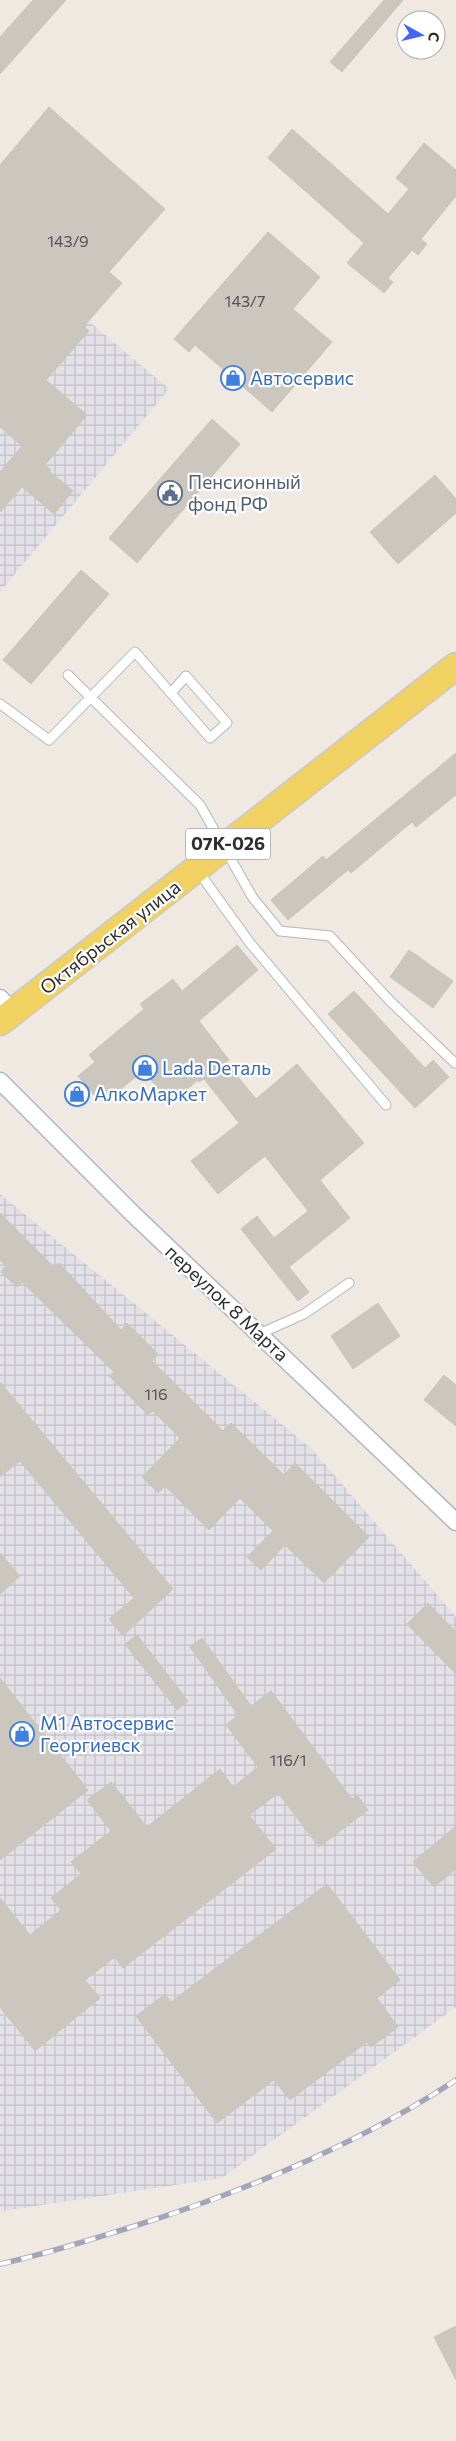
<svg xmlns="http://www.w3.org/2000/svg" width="456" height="2441" font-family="Commissioner,sans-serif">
	<defs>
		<pattern id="industrial-grid" width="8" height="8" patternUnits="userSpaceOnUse" patternTransform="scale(1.25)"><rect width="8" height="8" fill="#e3e1e8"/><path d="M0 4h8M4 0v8" fill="none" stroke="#c3c1c7"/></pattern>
	</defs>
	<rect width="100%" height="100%" fill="#efe9e1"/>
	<path fill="url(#industrial-grid)" d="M0 246 169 389 0 592Z
		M0 1194 312 1449 456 1617V2007L222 2178 3 2211 0 2208Z"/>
	<path fill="#cbc7bf" stroke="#cbc5ba" d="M33 0H66L0 74V37Z
		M384 0H403L342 72 330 62Z
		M49 107 165 209 109 272 122 283 84 326 89 331 46 380 87 415 45 465 51 470 49 471 73 491 54 514 22 487 0 512V472L22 446 0 427V165Z
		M292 129 388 214 409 189 396 178 424 143 456 170V196L421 239 427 244 418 255 412 250 388 278 393 282 384 293 347 263 364 243 268 158Z
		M268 232 320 277 293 309 332 342 272 412 195 345 189 352 174 339Z
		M212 419 240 444 137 563 109 538Z
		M435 475 456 499V513L398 564 370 532Z
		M81 570 109 594 31 684 3 660Z
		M456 753V795L416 827 412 822 351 873 348 870 288 920 271 900 323 856 326 860Z
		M237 945 258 970 199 1021 229 1060 226 1062 256 1099 297 1064 364 1143 320 1180 350 1218 289 1267 309 1292 298 1301 241 1229 257 1216 274 1238 308 1211 265 1156 218 1194 191 1161 239 1123 204 1079 199 1082 198 1080 171 1103 143 1071 115 1094 111 1089 98 1100 78 1076 95 1062 89 1055 144 1009 140 1004 173 979 182 991Z
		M409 950 453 981 433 1008 390 977Z
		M354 991 425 1068 433 1060 449 1077 415 1108 328 1014Z
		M0 1213 54 1267 59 1263 121 1330 127 1323 158 1354 152 1361 223 1431 231 1423 284 1475 295 1463 369 1537 324 1583 285 1545 261 1570 247 1557 273 1531 240 1498 209 1530 165 1486 158 1493 142 1477 180 1438 153 1411 148 1415 109 1376 114 1372 22 1282 17 1287 1 1272 6 1266 0 1260Z
		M378 1303 400 1336 353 1369 331 1336Z
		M444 1375 456 1385V1426L424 1400Z
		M0 1382 173 1589 123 1636 109 1619 134 1598 20 1461 0 1477Z
		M0 1553 20 1576 0 1594Z
		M428 1603 456 1632V1674L407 1624Z
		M137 1635 188 1701 177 1710 125 1644Z
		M202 1638 251 1706 271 1691 352 1799 357 1795 368 1810 319 1847 278 1793 249 1815 276 1849 123 1968 115 1957 85 1980 100 1998 35 2051 0 2007V1898L30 1935 61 1910 51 1898 81 1874 71 1862 111 1831 87 1800 111 1782 147 1827 220 1769 233 1787 258 1767 226 1725 238 1715 190 1647Z
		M0 1678 88 1790 0 1860Z
		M456 1826V1869L434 1887 413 1862Z
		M327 1884 400 1980 377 1998 398 2027 371 2047 367 2042 290 2100 274 2080 217 2123 136 2016 165 1994 171 2002Z
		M456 2326V2380L434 2337Z"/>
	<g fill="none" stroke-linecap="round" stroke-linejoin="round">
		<defs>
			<path id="service" d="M68 675 200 805 253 898 280 931 330 936 390 1001 455 1063
				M0 704 49 740 135 652 210 738 227 723 186 676 171 693
				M198 871 250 943 386 1105
				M259 1334 304 1314 349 1283"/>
			<path id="minor" d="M0 998 13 1012
				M0 1081 133 1214 456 1522"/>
			<path id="primary" d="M0 1022 456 666"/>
		</defs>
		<use href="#service" stroke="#b4b7c1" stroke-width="11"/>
		<use href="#minor" stroke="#b4b7c1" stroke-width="19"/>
		<use href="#primary" stroke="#c9c9c9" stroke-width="29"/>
		<use href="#service" stroke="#fff" stroke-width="9"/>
		<use href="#minor" stroke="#fff" stroke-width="16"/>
		<use href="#primary" stroke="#f2d163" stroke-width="26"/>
		<defs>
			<path id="rail" d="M0 2264C42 2255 83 2242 125 2229 241 2193 354 2147 456 2080"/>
		</defs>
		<use href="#rail" stroke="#a3a6b8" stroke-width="5.5"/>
		<use href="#rail" stroke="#fff" stroke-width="4" stroke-dasharray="11" stroke-linecap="butt"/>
	</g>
	<defs>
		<symbol id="shop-ring" viewBox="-11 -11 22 22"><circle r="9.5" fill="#fff" stroke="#3f7fe0" stroke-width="1.5"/><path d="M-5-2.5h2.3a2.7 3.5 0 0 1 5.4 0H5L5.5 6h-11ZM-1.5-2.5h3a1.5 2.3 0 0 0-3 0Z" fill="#3f7fe0"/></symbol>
		<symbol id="civic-ring" viewBox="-11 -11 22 22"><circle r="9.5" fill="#fff" stroke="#5c6f8a" stroke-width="1.5"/><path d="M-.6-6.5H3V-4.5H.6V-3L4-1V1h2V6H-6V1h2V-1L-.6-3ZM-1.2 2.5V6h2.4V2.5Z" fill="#5c6f8a"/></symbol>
	</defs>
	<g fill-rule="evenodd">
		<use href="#shop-ring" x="219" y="364" width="28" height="28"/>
		<use href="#civic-ring" x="156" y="479" width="28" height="28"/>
		<use href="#shop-ring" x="131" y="1054" width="28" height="28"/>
		<use href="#shop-ring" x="63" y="1080" width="28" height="28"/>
		<use href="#shop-ring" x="8" y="1720" width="28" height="28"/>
	</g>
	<g text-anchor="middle" stroke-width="4.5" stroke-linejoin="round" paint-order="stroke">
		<g font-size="16" fill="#555452">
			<text x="68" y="247">143/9</text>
			<text x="245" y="307">143/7</text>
			<text x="156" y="1400">116</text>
			<text x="288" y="1766">116/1</text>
		</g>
		<rect fill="#fff" stroke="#6d6d6d" stroke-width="1" x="185.5" y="828.5" width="85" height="31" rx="4"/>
		<g font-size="18" font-weight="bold" fill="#2e2e2e">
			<text x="228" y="850">07К-026</text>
		</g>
		<g font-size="19" fill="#366cbe" stroke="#fff" text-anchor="start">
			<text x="250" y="385">Автосервис</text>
			<text x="162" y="1075">Lada Dеталь</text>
			<text x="94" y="1101">АлкоМаркет</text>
			<text x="40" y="1730">М1 Автосервис<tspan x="40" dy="22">Георгиевск</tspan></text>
		</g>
		<g font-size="19" fill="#4e5e75" stroke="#fff" text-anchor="start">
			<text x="188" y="489">Пенсионный<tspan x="188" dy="22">фонд РФ</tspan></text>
		</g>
		<g font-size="19" fill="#2e2e2e" stroke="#fff">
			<text transform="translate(110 937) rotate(-38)" y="7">Октябрьская улица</text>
			<text transform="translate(227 1303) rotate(43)" y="7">переулок 8 Марта</text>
		</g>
	</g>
	<g transform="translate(421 35) rotate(98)"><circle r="24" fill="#ffffff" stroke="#ababab"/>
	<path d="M0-4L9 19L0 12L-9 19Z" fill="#4264fb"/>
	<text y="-8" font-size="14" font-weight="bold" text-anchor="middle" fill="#2e2e2e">С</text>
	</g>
</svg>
